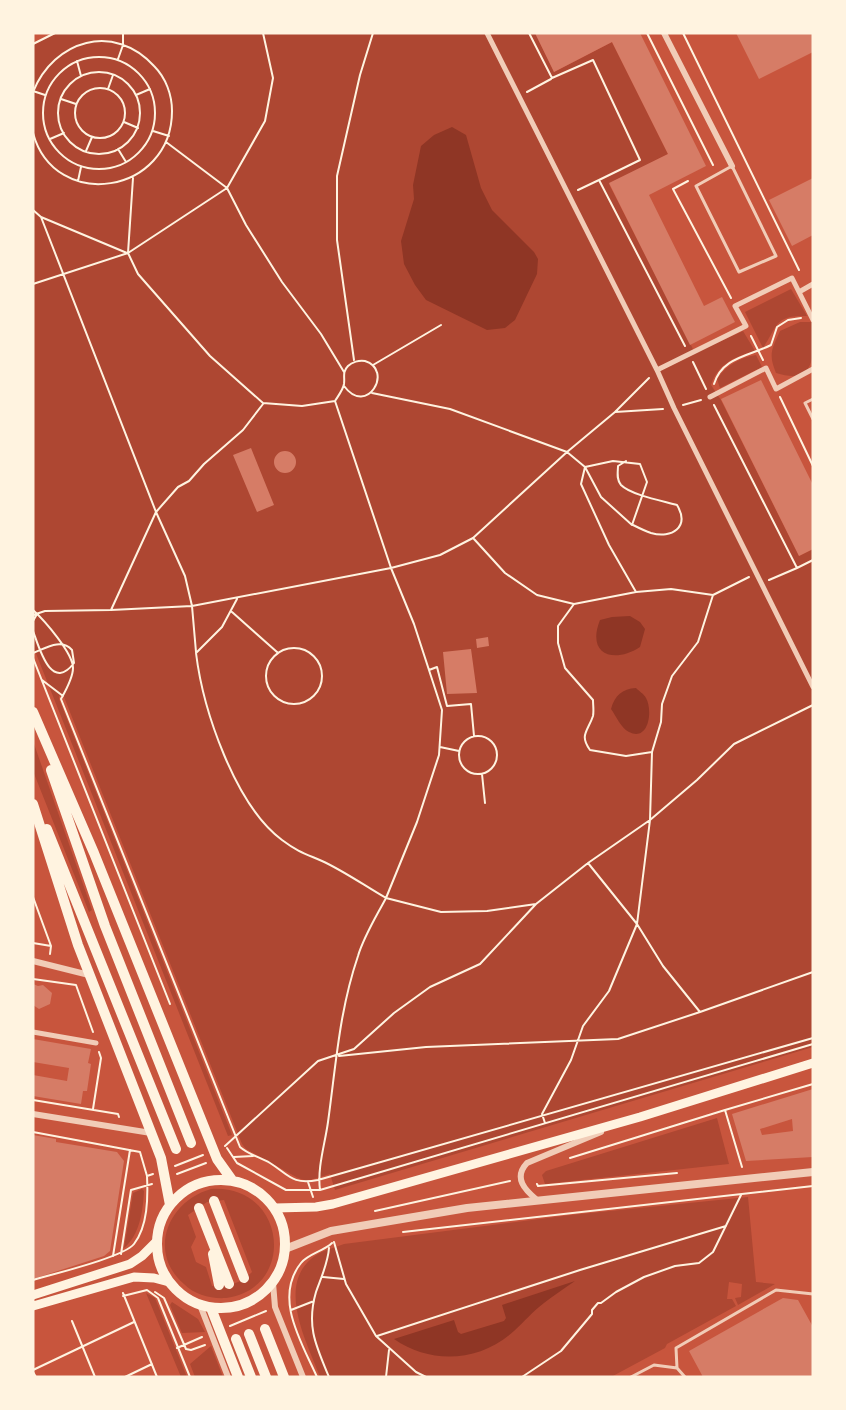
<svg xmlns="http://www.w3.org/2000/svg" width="846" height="1410" font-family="Quicksand,sans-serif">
	<rect width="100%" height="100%" fill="#c8553d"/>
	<path fill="#ae4732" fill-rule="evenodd" d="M57 33H535L554 72 612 42 668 154 609 184 695 353 743 331 755 351C734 357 718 364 711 385L721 400 799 556 813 549V1047L335 1190 330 1174 307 1181 298 1178 246 1149 242 1144 64 697 59 696V699L232 1135 228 1136 33 646V45Z
		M791 289 807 316C775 315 778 325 763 348L745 312Z
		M800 322H812L813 325C813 353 818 386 776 373 768 354 772 349 780 331Z
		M756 355 762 367 720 388 717 379C727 365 739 358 756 355Z
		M33 741 92 910 89 912 33 771Z
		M717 1118 729 1164 545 1184 542 1175 546 1171Z
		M142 1189 144 1191C143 1210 140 1235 124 1248L133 1193Z
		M211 1189C287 1184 297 1289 226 1298 211 1299 195 1295 184 1284 147 1252 168 1201 211 1189ZM224 1200 252 1272C240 1284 228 1287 212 1286L206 1267 196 1262 191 1247 196 1237 188 1215 207 1202Z
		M748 1197 756 1282 775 1284 738 1305 735 1298 741 1297 742 1284 729 1282 727 1299H732L736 1306 667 1344 665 1348 611 1377H320C308 1345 277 1288 311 1259 320 1251 333 1248 344 1244L571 1215Z
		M146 1293 155 1298 187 1377H181Z
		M172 1302 198 1319 205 1332 182 1333 170 1305Z
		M211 1346 223 1377H195L190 1364Z"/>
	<path fill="#8f3625" d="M452 127 466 135 481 188 492 210 534 252 538 259 537 274 515 320 505 328 487 330 426 300 415 285 404 264 401 241 414 199 413 185 421 146 434 135Z
		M630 616 640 622 645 629 640 647C614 664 586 655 600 620L612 617Z
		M636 688C639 691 644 694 646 698 653 710 649 742 629 732 621 728 616 716 611 709 615 695 622 689 636 688Z
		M575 1281C565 1288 554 1295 544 1303 533 1311 524 1322 514 1331 479 1362 432 1365 394 1339L454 1320 458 1332 461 1334 504 1321 506 1318 502 1305Z"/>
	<path fill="#d67c66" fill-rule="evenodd" d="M535 33H640L706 166 649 195 704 306 722 297 735 322 690 345 609 183 668 154 612 42 554 72Z
		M736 33H813V52L759 79Z
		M813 178V235L792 246 769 200Z
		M761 380 813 485V549L799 556 721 399Z
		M251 448 274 505 257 512 233 455Z
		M274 462a11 11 0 1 1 22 0a11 11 0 1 1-22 0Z
		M488 637 489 646 477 648 476 639Z
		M471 649 477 693 447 694 443 652Z
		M33 984 38 986 43 985 52 993 50 1004 39 1009 33 1005Z
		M33 1039 91 1049 88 1063 91 1064 87 1091H83L81 1104 33 1096V1075L67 1081 69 1068 33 1062Z
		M813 1089V1157L746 1161 732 1114ZM792 1119 793 1131 762 1135 760 1129Z
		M33 1135 56 1139V1142L117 1152 124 1161 110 1251 104 1256 33 1279Z
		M783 1298 798 1300 813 1327V1377H703L689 1351Z"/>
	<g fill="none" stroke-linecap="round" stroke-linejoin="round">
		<path stroke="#fff3e0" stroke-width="2" d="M529 33 552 78 593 60 640 160 599 180 685 346
			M647 33 713 165
			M683 33 799 270
			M33 44 55 33
			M43 113a56 56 0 1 1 112 0a56 56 0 1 1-112 0Z
			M118 59 123 45V33
			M77 61 81 76
			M58 113a41 41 0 1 1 82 0a41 41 0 1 1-82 0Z
			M75 113a25 25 0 1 1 50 0a25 25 0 1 1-50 0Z
			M108 89 113 75
			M33 91 45 95
			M33 92C54 40 114 22 154 66 166 78 172 95 172 111 172 194 55 213 33 133
			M527 92 551 79
			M136 95 150 89
			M61 99 76 104
			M124 122 138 128
			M153 131 169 136
			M50 139 64 133
			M166 142 227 188 246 225 282 282 321 334 344 372
			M118 149 126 162
			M86 151 92 137
			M133 178 128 253 138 274 210 356 263 403 302 406 335 401
			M78 181 81 167
			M688 181 673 189 731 298
			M578 190 599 180
			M33 210 41 217 156 512 185 576 192 606 196 652
			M41 217 127 253
			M33 284 128 253 227 188 265 121 273 78 263 33
			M751 336 763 360
			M354 360 337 240V176L360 75 373 33
			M693 362 706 389
			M373 365 441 325
			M714 384C722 357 750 356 771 345L777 327 788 320 801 318
			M372 393 450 409 567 452 585 467 601 497 632 525 647 482 640 464 613 461 585 467 581 484 609 545 636 592
			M780 397 813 466
			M683 405 701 400
			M714 405 797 568 813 560
			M615 412 663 409
			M626 461 618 466C618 472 616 479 621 485 631 495 663 501 677 505 690 527 672 539 651 533 645 531 639 528 633 525
			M474 539 505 573 537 595 574 604 636 592 671 589 713 595
			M769 580 797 568
			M237 599 222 627 196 653C203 710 235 805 282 840 298 852 306 854 322 861 344 871 365 886 386 898L417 822 439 755 442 710 414 624 391 568 335 401C338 396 343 390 344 384 345 377 342 372 348 366 352 362 359 360 365 361 394 370 367 417 344 386
			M574 604 558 626V643L565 668 593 700C593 705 594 711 593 716 588 731 579 735 590 750L626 756 652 752
			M33 610C44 620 73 653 73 668 73 678 66 690 61 699L240 1147C249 1155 260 1157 270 1163 289 1175 292 1185 318 1180L813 1038
			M111 610 156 512 178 487 189 481 204 464 243 430 263 404
			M232 612 277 652
			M33 615 45 611 111 610 192 606 391 568 440 555 473 538 567 452 615 412 649 378
			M33 621 37 614
			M33 631C39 647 51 693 74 663L72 650C61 638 46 648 33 653
			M266 676a28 28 0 1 1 56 0a28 28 0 1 1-56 0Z
			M33 658 170 1004
			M429 670 437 667 447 706 471 704 474 736
			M42 680 63 696
			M459 755a19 19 0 1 1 38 0a19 19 0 1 1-38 0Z
			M440 747 459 751
			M482 774 485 803
			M588 863 637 924 663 966 700 1012
			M33 897 51 946 50 954
			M33 943 51 946
			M33 979 76 985 93 1032
			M339 1056 426 1047 618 1039 700 1012 813 972
			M33 1100 118 1114 119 1117
			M93 1109 101 1058 99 1052
			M725 1110 813 1084
			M545 1123 542 1114 571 1060 583 1026 609 991 637 924 650 820 652 752 661 722 662 704 672 676 698 642 713 595 749 577
			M33 1132 140 1152 147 1176 153 1174
			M225 1146 318 1061 354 1049 394 1013 430 987 480 964 536 904
			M227 1148 237 1163 286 1190H320L813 1044
			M234 1157 253 1156
			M570 1158 725 1110 742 1167
			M175 1166 203 1155
			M177 1174 206 1163
			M308 1182 313 1197
			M537 1184 538 1186 677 1173
			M320 1190C317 1168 325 1144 328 1122 336 1065 339 1012 358 956 364 936 376 917 386 898L441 912 487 911 536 904 588 863 650 820 697 780 734 744 813 705
			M375 1211 510 1181
			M403 1232 813 1186
			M334 1242 346 1284 376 1336 416 1372 426 1377
			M121 1254 131 1190 152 1184
			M113 1256 130 1150
			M323 1277 344 1279
			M33 1280C53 1274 124 1257 134 1244 148 1226 148 1197 147 1176
			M155 1292 164 1298 186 1349 191 1350 205 1345
			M123 1293 157 1377
			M123 1296 147 1290 158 1298 190 1377
			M291 1310 314 1301
			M72 1321 95 1377
			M230 1326 266 1311
			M377 1336 580 1270 726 1226
			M177 1348 202 1337
			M33 1370 134 1322
			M33 1372 36 1377
			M125 1377 152 1364
			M317 1377C302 1343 273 1298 301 1263 308 1254 324 1251 332 1243
			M329 1377C316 1346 306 1326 316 1292 321 1278 328 1263 329 1248
			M386 1377 389 1350
			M522 1377 561 1351 592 1314V1310L598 1303H601L616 1292 644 1277 675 1266 699 1263 713 1252 741 1195"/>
		<path stroke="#f1ccb7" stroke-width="3" d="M732 166 776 256 739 272 696 186Z
			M813 399 805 403 813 419
			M677 1368 676 1348 776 1290 813 1294
			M631 1377 654 1365 677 1368 685 1377"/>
		<path stroke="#f1ccb7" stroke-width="5" d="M487 33 657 370 674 408 813 687
			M799 292 813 284
			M657 370 746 326 735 306 792 278 813 320
			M710 397 766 368 776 389 813 369
			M33 1032 96 1043"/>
		<path stroke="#f1ccb7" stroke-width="6" d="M664 33 732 166
			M33 961 89 975
			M33 1114 151 1133
			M537 1200C525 1190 513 1178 527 1163L601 1132
			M273 1283 275 1307 303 1377
			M200 1305 228 1377"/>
		<path stroke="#f1ccb7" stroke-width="8" d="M285 1249 331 1231 467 1208 813 1172"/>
		<path stroke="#fff3e0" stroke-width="9" d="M275 1208 316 1207 333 1204 640 1117 813 1063
			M33 1295 130 1264 142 1256 157 1241
			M33 1306 134 1277 154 1278 169 1282"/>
		<path stroke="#fff3e0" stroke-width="10" d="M33 712 94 853 217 1159 232 1180
			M51 770 105 926 191 1143
			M33 804 78 945 161 1158 170 1205
			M47 829 176 1149
			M157 1244a64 64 0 1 1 128 0a64 64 0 1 1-128 0Z
			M214 1201 244 1278
			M199 1208 229 1284
			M213 1254 219 1285
			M211 1308 238 1377
			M265 1329 284 1377
			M249 1334 266 1377
			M236 1339 251 1377"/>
	</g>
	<rect width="846" height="1410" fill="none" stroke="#fff3e0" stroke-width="69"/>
</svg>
